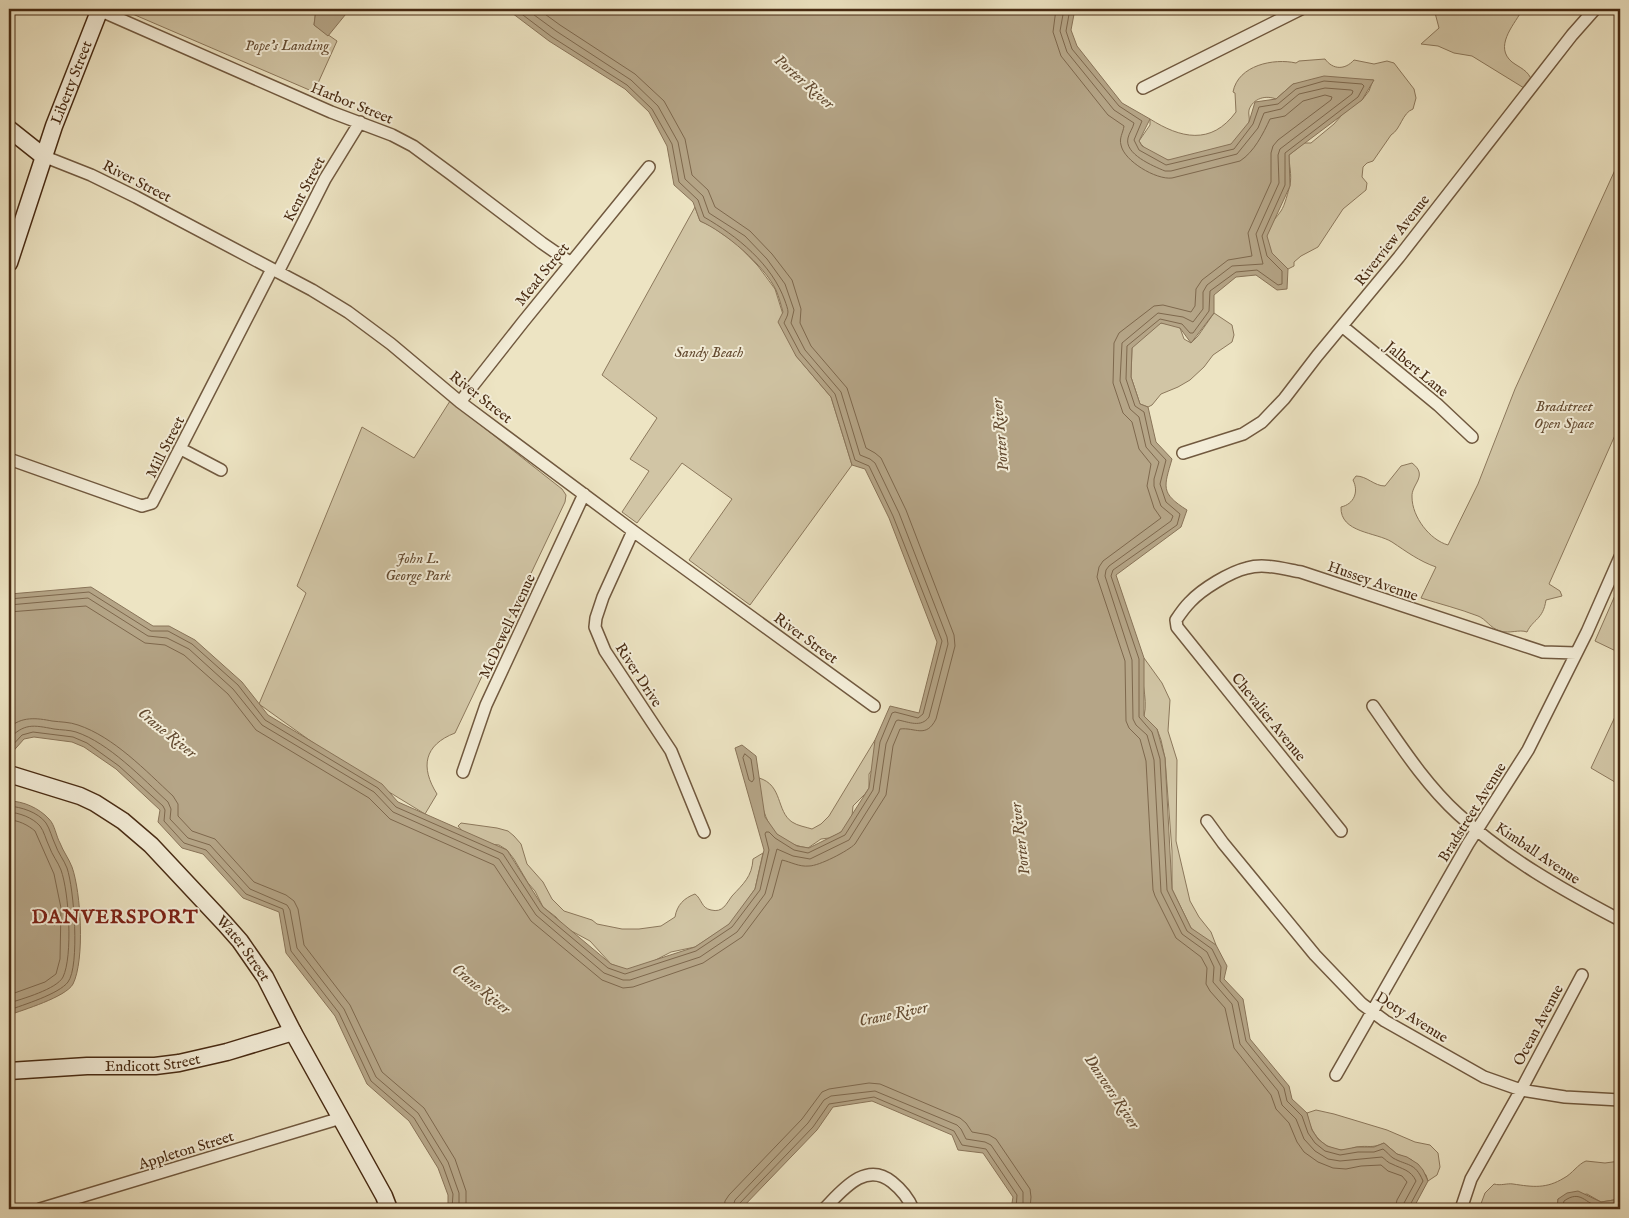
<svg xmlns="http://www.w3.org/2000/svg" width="1629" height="1218" font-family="'IM FELL English',serif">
	<rect width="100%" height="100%" fill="#ede4c3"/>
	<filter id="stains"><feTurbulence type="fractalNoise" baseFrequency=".004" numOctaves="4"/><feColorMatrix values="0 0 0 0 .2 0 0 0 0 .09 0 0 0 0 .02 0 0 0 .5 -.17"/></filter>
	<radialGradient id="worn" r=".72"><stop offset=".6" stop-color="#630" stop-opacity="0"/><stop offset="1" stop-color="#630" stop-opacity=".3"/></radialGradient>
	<path fill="#d1c5a5" stroke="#8c785c" d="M121 9H275L281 11 282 9H316L314 25 337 41 314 92Z
		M1434 9H1521V12C1513 26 1494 47 1512 62 1520 68 1528 70 1532 81L1524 88 1472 56 1454 53 1438 46 1421 44 1439 28Z
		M1325 59C1333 70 1345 70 1354 60L1374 64 1387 61 1394 63 1414 89 1416 98 1413 109C1402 113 1401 129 1391 135L1373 161 1367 163 1363 167 1362 177 1367 183 1366 190 1343 209 1318 247 1301 256 1294 262V266L1288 269C1276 262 1262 245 1268 230 1271 222 1277 217 1281 211 1285 205 1288 192 1290 185 1292 174 1289 166 1289 155L1304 143H1311L1334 124 1348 108 1362 100 1369 91 1373 80 1293 84 1276 99C1266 95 1253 98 1249 110 1248 114 1250 118 1249 122 1247 130 1237 140 1231 145 1217 149 1182 162 1169 160 1158 158 1144 150 1139 141L1150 125V119C1180 138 1211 146 1236 112L1235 93 1233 92C1238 65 1274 58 1296 63L1299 61Z
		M1620 159V424L1549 584 1560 591 1562 596 1546 600C1543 620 1533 619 1527 632 1519 629 1510 634 1500 631 1490 628 1486 619 1478 616 1460 609 1440 604 1421 598L1436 567C1419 561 1407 552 1392 542 1376 532 1340 533 1341 507 1354 504 1359 492 1353 480L1356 476C1367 476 1374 486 1385 486L1401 466 1412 463C1429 476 1411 484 1412 497 1412 517 1430 540 1448 545L1478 484 1515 389Z
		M695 207 700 221 711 226 737 244 758 266 775 289 796 356 831 397 852 465 750 605 689 560 732 499 682 463 637 523 622 512 649 471 630 459 657 418 602 375Z
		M1214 313 1232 325 1234 335 1232 342 1213 355 1204 367 1190 380 1178 387 1161 394 1152 405 1148 407 1140 404 1131 377 1132 348 1136 338 1161 323 1175 325 1180 328 1184 339 1191 343 1198 336Z
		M450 401 562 489 566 495 565 502 455 733C424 745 420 767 437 794L425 814 340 762 259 704 306 593 297 586 362 427 414 458Z
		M1620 584V653L1595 641Z
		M1144 658 1162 683 1170 700 1168 731 1177 760 1176 841 1190 901 1199 917 1211 932 1216 945 1209 944 1191 928 1172 889V851L1165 758 1161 740 1157 729 1146 721 1144 716C1149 697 1138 677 1144 658Z
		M1620 706V785L1591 768Z
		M875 740 876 764 869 774V788L865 794 853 806 852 816 845 829 838 834 829 838 821 839 808 848C768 842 764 816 757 782L759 778C783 785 776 811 792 822 798 826 806 827 812 829L821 824 829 816Z
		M461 823 497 828 508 831 514 836 521 844 527 864 543 882 552 899 564 911 592 920 597 924 622 929H639L661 926 675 917C677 905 684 898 695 894 702 899 701 908 711 910 723 913 726 904 732 896 743 884 752 877 753 859L763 853 755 889 735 918 726 927 695 947 671 952 642 967 627 970 611 964 590 941 564 927 556 917 543 907 535 891 528 883 514 859 507 850 499 845 481 843 463 832 458 826Z
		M1316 1110 1334 1114 1387 1130 1415 1142 1430 1145 1438 1153 1440 1167 1437 1175 1428 1181 1426 1175 1412 1160 1397 1154 1384 1143C1371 1149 1369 1145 1357 1147 1353 1147 1350 1150 1346 1150 1324 1151 1310 1134 1307 1113Z
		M1586 1161 1605 1163 1620 1161V1199L1601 1202 1587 1194 1558 1199 1557 1209H1479L1485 1193 1494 1184C1501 1186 1507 1183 1513 1184 1533 1187 1546 1189 1564 1178 1572 1174 1578 1164 1586 1161Z"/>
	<path fill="#b5a587" stroke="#897459" d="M316 9H350L328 36 314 25Z
		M504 9H1075L1071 30 1077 46 1122 103 1150 119 1139 141 1142 146 1168 160 1231 144 1249 122 1255 102 1276 99 1293 84 1324 76 1374 80 1362 100 1289 155 1290 186 1267 236 1272 253 1288 269 1287 289 1277 290 1256 275 1236 277 1214 295V313L1191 343 1180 328 1161 323 1132 348 1131 377 1140 404 1148 407 1156 442 1172 459C1164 487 1160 493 1187 510L1181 527 1116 575 1144 658V716L1157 729 1165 758 1172 889 1191 928 1216 945 1227 966 1224 979 1243 999 1250 1039 1289 1086 1292 1099 1307 1113 1312 1130 1318 1139 1327 1146 1341 1150 1357 1147H1374L1384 1143 1397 1154 1407 1157 1418 1164 1423 1170 1428 1181 1413 1209H1011L1013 1197 983 1153 958 1150 952 1135 872 1101 833 1107 817 1130 741 1209H448V1195L438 1168 409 1121 367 1084 335 1016 286 953 279 912 243 898 203 854 182 848 158 822 160 810 116 769 84 747 72 742 34 737 24 739 9 756 10 594 91 587 153 626H169L195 640 242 682 268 715 382 784 398 802 507 850 543 907 611 964 627 969 695 947 729 924 755 889 764 850 735 748 742 745 756 756 765 817 777 834 797 846 809 848 841 832 869 788 875 740 890 706 919 713 937 642 889 518 865 469 852 465 831 397 796 356 778 322 783 312C781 305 779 297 776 290 764 265 725 232 700 221L693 202 674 185 667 146 649 112 625 89 549 41 508 10Z
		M9 801C23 801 39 808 49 819 55 825 56 836 60 843 63 851 69 859 72 867 81 892 85 960 73 984 66 997 23 1010 9 1015Z
		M1578 1191 1601 1202 1620 1199V1209H1557L1558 1199 1567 1193Z"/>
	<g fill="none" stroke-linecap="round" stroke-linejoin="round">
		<path stroke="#7e684d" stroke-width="1" d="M1056 9 1053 32 1061 56 1108 115 1124 126C1123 133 1119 138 1121 145 1124 161 1156 180 1172 178L1240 161C1254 152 1263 134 1270 119L1285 116 1303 101 1325 95 1332 97 1331 100 1278 140 1273 146 1271 153V182L1248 233 1252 256 1228 260 1202 280 1196 289 1195 306 1191 312 1163 305 1154 306 1119 333 1114 343 1113 383 1123 413 1132 422 1139 449 1151 464 1147 486 1154 508 1161 518 1103 561 1099 567 1097 577 1125 661 1126 721 1129 728 1140 739 1146 761 1153 890 1155 896 1176 938 1201 957 1207 968 1206 984 1210 991 1225 1008 1234 1048 1271 1095 1276 1109 1289 1123 1297 1142 1304 1152 1318 1162 1333 1168 1346 1169 1361 1166 1381 1165 1388 1171 1402 1176 1407 1182 1397 1200 1395 1209
			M1064 9 1060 31 1067 52 1114 110 1134 123C1133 128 1129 133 1128 138 1124 154 1153 166 1165 171H1171L1237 154 1258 128 1264 113 1281 109 1299 94 1325 88 1351 90 1353 91 1352 94 1280 149 1278 155 1279 183 1256 234 1263 264 1232 266 1207 285 1203 292V309L1193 322 1183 317 1158 313 1122 343 1120 381 1130 409 1139 417 1146 447 1159 462 1154 479V486L1161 506 1173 516 1171 521 1109 566 1106 570 1105 576 1132 660 1133 719 1136 725 1147 735 1154 760 1161 892 1182 934 1207 952 1214 967 1213 982 1232 1004 1240 1044 1278 1091 1282 1105 1296 1119 1304 1139 1315 1151 1328 1159 1340 1161 1382 1157C1385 1159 1388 1163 1392 1164 1402 1169 1411 1170 1416 1181L1404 1203 1403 1209
			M1070 9 1066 31 1072 49 1119 106 1142 121 1134 140 1139 150 1166 165 1234 149 1253 124 1259 107 1278 104 1296 89 1324 81 1362 84 1364 86 1358 97 1285 153V185L1262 236 1267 256 1282 271V284L1278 285 1257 270 1236 272 1210 291 1209 311 1193 333H1190L1182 324 1160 319 1127 346 1126 379 1135 406 1144 412 1151 444 1166 460 1160 484 1166 502 1180 514 1177 525 1113 570 1111 576 1139 659V717L1152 732 1160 759 1167 890 1187 931 1212 949 1221 967 1220 981 1238 1002 1246 1041 1284 1088 1287 1101 1302 1116 1308 1133 1315 1143 1325 1151 1340 1155 1358 1152H1374L1383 1149C1387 1152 1390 1156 1393 1158 1407 1166 1415 1162 1423 1181L1410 1205 1409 1209
			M9 599 89 592 151 631H168L192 644 238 685 265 720 378 788 396 807 503 854 540 911 608 968 625 974 696 951 732 927 760 890 769 850 765 834 766 832H769L775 838 794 850 808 853 845 835 873 790 880 742 892 713 895 712 918 718 923 714 942 641 893 516 869 466 855 460 835 394 800 353 784 323C785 320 788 316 788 312 788 309 786 304 785 301 772 264 737 236 704 217L698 200 679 182 672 144 652 109 627 85 552 37 515 9
			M9 605 88 598 148 636 167 638 189 649 233 689 262 725 374 792 393 812 499 859 536 915 604 973 623 980H630L700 957 737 932 765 894 777 849 793 856 810 859 849 840 879 792 886 744 896 721 898 720C909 722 921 728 929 717L948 644 947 637 899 513 875 463 870 459 860 455 841 392 805 350 791 323 794 310 785 284 767 259 745 236 709 213 703 196 685 179 678 142 658 106 631 80 556 31 526 9
			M9 612 86 606 145 643 165 645 184 655 228 694 256 730 369 798 390 819 494 865 531 921 602 980 623 988 633 987 703 963 742 937 772 897 782 860C791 862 799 867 809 866 819 866 848 851 855 844L886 795 893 746 900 729C915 727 926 739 936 719L955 646 954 635 906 510 881 458 875 453 866 448 847 388 811 346 800 323 801 309 792 280 772 254 750 231 715 207 708 190 692 175 685 139 664 101 635 74 560 25 538 9
			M9 728C21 716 37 718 52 721 60 722 70 722 78 725 114 737 146 771 173 796L178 804V816L192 831 215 839 254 882 286 895 294 901 298 909 304 945 350 1005 382 1072 424 1108 455 1159 466 1191V1209
			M9 739C24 723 33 725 54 729 61 730 70 730 76 732 109 743 142 778 168 802L171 809 170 819 188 838 210 845 250 889 287 905 290 910 297 948 344 1009 376 1077 418 1113 448 1162 459 1193V1209
			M9 749 22 735 33 732 73 737 87 743 119 766 163 806 165 810 164 821 184 843 206 850 246 894 283 909 291 951 339 1013 371 1081 414 1118 443 1166 453 1194 452 1209
			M745 754 751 759 754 779 752 782 749 780 743 758Z
			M9 806C21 807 38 812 46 823 50 829 52 838 55 844 58 853 64 860 67 868 74 888 80 966 68 982 59 994 23 1005 9 1010
			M9 812C19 813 32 817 40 826 44 831 46 840 49 846 52 855 58 862 61 870 69 892 73 956 63 977 57 989 22 999 9 1003
			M9 820C18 820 28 825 35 831L54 874 61 908 60 959 56 974 45 982 9 995
			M724 1209 725 1201 729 1195 802 1119 822 1092 829 1089 869 1083 880 1084 960 1118 966 1123 972 1132 989 1135 996 1139 1030 1189 1031 1197 1030 1209
			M732 1209 735 1200 808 1123 824 1100 831 1096 875 1091 957 1125 961 1129 966 1139 985 1142 991 1145 1023 1192V1209
			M738 1209 739 1204 813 1127 829 1104 874 1097 954 1131 962 1145 986 1149 1017 1195 1016 1209
			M1562 1209 1564 1201C1581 1189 1585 1204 1600 1207 1606 1208 1614 1205 1620 1204"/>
		<defs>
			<path id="street" d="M99 10 331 112 392 135 413 146 451 174 542 243 571 263
				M1143 88 1301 9
				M43 156 91 175 136 197 312 290 348 312 391 344 460 402 633 531 874 706
				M278 272 325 179 360 122
				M1342 326 1438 405 1472 437
				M460 402 523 322 649 167
				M181 449 221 470
				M1183 453 1243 434 1262 422 1284 399 1317 356 1399 257 1572 35 1595 9
				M9 459 136 504 142 506 152 503 272 269
				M633 531 603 597 596 618 595 627 605 651 671 751 704 832
				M1373 706C1399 743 1424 783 1458 814 1506 858 1563 890 1620 920
				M463 772 486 705 584 494
				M1207 821 1223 843 1315 955 1362 1004 1385 1021 1484 1077 1521 1090 1565 1097 1620 1100
				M1341 831 1177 627 1176 620C1180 614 1185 607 1190 602 1202 589 1230 572 1247 568 1264 563 1284 569 1301 572L1543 652 1576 653
				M1336 1075 1468 844 1528 750 1587 632 1620 557
				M40 1209 341 1118
				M824 1209C841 1192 865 1160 892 1182 902 1190 908 1197 913 1209
				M1461 1209 1471 1179 1521 1090 1582 975"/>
			<g id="secondary">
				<path d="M9 129 43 156"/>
				<path id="s1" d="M9 263 54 126 100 9"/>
				<path id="s2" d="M9 774 80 796 95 803 123 821 151 845 225 924 240 941 265 977 293 1032 384 1196 389 1209"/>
				<path id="s3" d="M9 1071 87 1066H155L179 1063 227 1052 293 1032"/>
			</g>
		</defs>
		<use href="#street" stroke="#71593f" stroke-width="14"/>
		<use href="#secondary" stroke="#482b13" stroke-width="19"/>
		<use href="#street" stroke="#f3edd8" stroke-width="11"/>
		<use href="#secondary" stroke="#f3edd8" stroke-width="16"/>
	</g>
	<g text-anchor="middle" stroke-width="4" stroke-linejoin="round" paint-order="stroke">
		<g font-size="15" font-style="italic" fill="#634a30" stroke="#f3edd8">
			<text x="287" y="50">Pope's Landing</text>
			<text x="709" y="357">Sandy Beach</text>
			<text x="1564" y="411">Bradstreet<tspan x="1564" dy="17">Open Space</tspan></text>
			<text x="418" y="563">John L.<tspan x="418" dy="17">George Park</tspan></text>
		</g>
		<g font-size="15" fill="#482b13" stroke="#f3edd8">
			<text dy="5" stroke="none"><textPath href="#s1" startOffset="191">Liberty Street</textPath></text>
			<text transform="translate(352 103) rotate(22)" y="5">Harbor Street</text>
			<text transform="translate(137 181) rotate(27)" y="5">River Street</text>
			<text transform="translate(304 189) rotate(-62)" y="5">Kent Street</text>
			<text transform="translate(1392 240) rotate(-52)" y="5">Riverview Avenue</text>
			<text transform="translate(542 274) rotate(-51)" y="5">Mead Street</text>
			<text transform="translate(1417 369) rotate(40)" y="5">Jalbert Lane</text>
			<text transform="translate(481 397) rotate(38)" y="5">River Street</text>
			<text transform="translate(165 447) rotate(-63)" y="5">Mill Street</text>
			<text transform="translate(1373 581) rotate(19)" y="5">Hussey Avenue</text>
			<text transform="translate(507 626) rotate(-65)" y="5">McDewell Avenue</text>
			<text transform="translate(806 638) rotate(36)" y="5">River Street</text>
			<text transform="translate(639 675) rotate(57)" y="5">River Drive</text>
			<text transform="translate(1269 717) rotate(51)" y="5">Chevalier Avenue</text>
			<text transform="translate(1472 812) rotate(-58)" y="5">Bradstreet Avenue</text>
			<text transform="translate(1538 853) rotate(34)" y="5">Kimball Avenue</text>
			<text dy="5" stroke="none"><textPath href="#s2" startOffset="300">Water Street</textPath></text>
			<text transform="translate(1412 1017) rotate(32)" y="5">Doty Avenue</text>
			<text transform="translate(1538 1025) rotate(-62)" y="5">Ocean Avenue</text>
			<text dy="5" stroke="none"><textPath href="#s3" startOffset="144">Endicott Street</textPath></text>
			<text transform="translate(186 1150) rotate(-17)" y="5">Appleton Street</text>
		</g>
		<g font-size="16" font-style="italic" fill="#634a30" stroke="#f3edd8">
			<text transform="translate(805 81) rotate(41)" y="6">Porter River</text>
			<text transform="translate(999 435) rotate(-95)" y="6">Porter River</text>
			<text transform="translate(168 732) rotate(39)" y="6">Crane River</text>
			<text transform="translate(1019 839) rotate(-97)" y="6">Porter River</text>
			<text transform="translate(482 988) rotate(39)" y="6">Crane River</text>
			<text transform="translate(893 1013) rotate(-12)" y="6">Crane River</text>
			<text transform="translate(1113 1091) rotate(56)" y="6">Danvers River</text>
		</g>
		<g font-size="20" font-weight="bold" letter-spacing="1" fill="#7a1f14" stroke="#f3edd8">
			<text x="115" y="923">DANVERSPORT</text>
		</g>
	</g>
	<rect width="1629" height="1218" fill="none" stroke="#ede4c3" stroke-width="30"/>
	<rect x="10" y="10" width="1609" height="1198" fill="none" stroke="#482b13" stroke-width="2.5"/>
	<rect x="15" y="15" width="1599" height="1188" fill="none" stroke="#482b13"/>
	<rect width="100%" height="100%" filter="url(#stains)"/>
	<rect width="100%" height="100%" fill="url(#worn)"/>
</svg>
